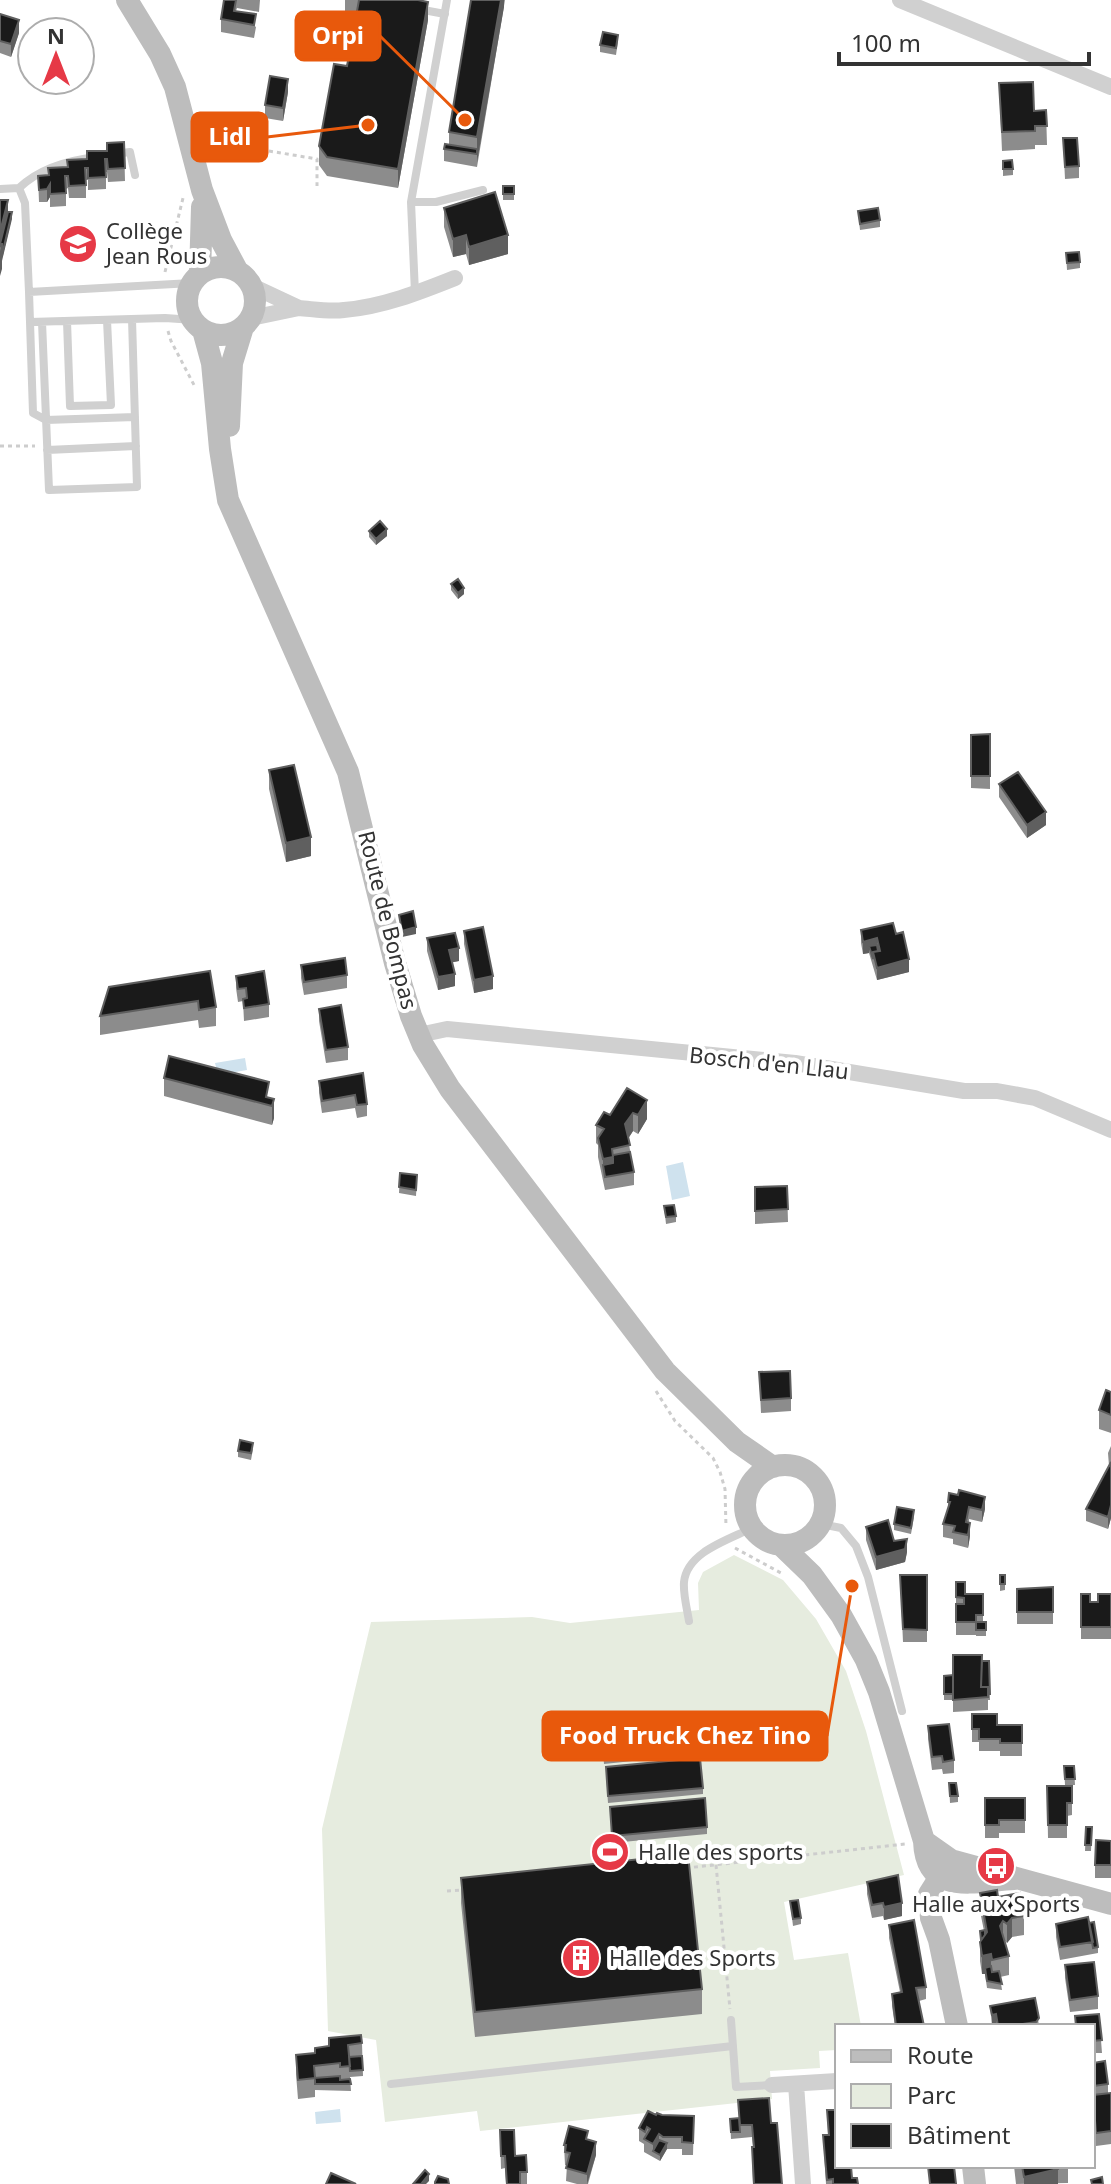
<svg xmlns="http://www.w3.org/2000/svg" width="1111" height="2184" font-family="'Noto Sans',sans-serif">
	<rect width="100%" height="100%" fill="#fff"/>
	<path fill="#e6ecdf" d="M734 1555 783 1580 816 1619 846 1671 866 1731 904 1875 784 1902 794 1960 848 1953 861 2026H837V2050L819 2051 820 2068 770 2071 772 2099 480 2131 477 2111 385 2122 376 2040 328 2031 322 1829 371 1622 532 1617 570 1623 699 1610 698 1583 703 1572Z"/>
	<path fill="#cfe2ee" d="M245 1058 247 1070 218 1075 215 1063Z
		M683 1162 690 1196 672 1200 666 1166Z
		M340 2109 341 2122 316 2124 315 2112Z"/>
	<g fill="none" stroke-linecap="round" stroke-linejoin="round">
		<path stroke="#cdcdcd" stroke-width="3" stroke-dasharray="4 4" stroke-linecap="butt" d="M215 159 226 157 248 160 251 148 317 159V186
			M165 272 183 198
			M168 331 171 341 194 385
			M0 446H35
			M656 1391 675 1421 713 1458 720 1472 725 1489 726 1527
			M735 1548 781 1573
			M716 1865 730 2009
			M686 1868 905 1844
			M447 1891 464 1890"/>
		<path stroke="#d0d0d0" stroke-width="8" d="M418 9 445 14
			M114 154 130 152 135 175
			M19 188 25 203 29 292
			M0 189 19 188C39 169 69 160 97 157
			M411 202H436L483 190
			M192 283 29 292 30 322 165 318 194 320
			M415 293 411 202 447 0
			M67 321 70 406 111 405 107 320
			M30 322 33 413 46 420 135 417
			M42 322 49 490 137 487 132 319
			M47 450 136 446
			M821 1524 841 1528 856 1546 868 1577 902 1711
			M689 1621C687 1609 683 1594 684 1582 687 1552 728 1540 752 1528
			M731 2020 736 2087 772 2085
			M391 2084 733 2046"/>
		<path stroke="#d0d0d0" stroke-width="16" d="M900 0 1111 87
			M299 308C313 309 329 312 344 310 382 307 420 292 455 278
			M251 318 299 308 252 286
			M419 1035 447 1029 795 1063 964 1091H997L1035 1098 1111 1130
			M796 2084 803 2184
			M772 2085 837 2081"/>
		<path stroke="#bdbdbd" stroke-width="22" d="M127 0 160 54 175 87 202 190 221 240 237 270
			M187 301a34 34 0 1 1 68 0a34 34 0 1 1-68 0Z
			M200 274 202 207
			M203 330 212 363 220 449 228 500 348 772 395 963 411 1016 423 1045 450 1089 665 1371 737 1442 773 1467
			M229 426 232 363 243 327
			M745 1505a40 40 0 1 1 80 0a40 40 0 1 1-80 0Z
			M782 1546 812 1575 841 1615 866 1660 879 1692 924 1841C926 1897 975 1881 1014 1879
			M924 1841 951 1860 1111 1904
			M946 1867 929 1894 931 1918 939 1940 957 2026
			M973 2166 975 2184"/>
	</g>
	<path fill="#8c8c8c" d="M224 0H260L259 12 237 8 236 11 256 27 254 38 221 32V19Z
		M345 0H418L428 20 398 188 327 176 319 165V146L347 66 356 18 345 16Z
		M471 0H505L477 167 444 161V149L449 144V132Z
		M0 14 19 33 11 57 0 53Z
		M618 41 616 55 600 52V45Z
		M999 83 1034 111 1046 110 1047 145H1035V149L1002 151Z
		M288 92 283 121 265 118V105Z
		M1063 138 1079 166V178L1065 179Z
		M124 142 125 181 108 182 107 172H106V189L88 190V180H86V198H69L68 188 66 189V206L50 207V197L47 202H39L38 176 48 175Z
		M1003 161 1013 169V175L1003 176Z
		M503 186H514V200H503Z
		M444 208 508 254 469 265 466 254 453 257 444 227Z
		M858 211 880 220V227L860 230Z
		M1066 253 1080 262V268L1067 270Z
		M369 531 387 536 376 545 369 537Z
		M451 584 464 594 458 599 451 590Z
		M990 734V789L971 788V735Z
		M269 770 311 856 286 862 269 789Z
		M999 784 1046 825 1027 838 999 797Z
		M861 930 896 934 909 972 877 980 869 953 863 954 861 943Z
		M464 931 493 989 474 993 464 944Z
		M427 938 459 961 452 962 455 986 438 990 427 951Z
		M301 965 347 975V988L304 995 301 978Z
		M210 971 216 1007V1026L199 1028 198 1020 100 1035V1016Z
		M236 976 269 1004V1017L244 1021 243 1001 238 1002 236 988Z
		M319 1009 348 1047V1060L326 1063 319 1021Z
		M363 1073 367 1104V1116L357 1118 355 1108 322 1113 319 1093V1081Z
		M164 1078 274 1099V1118L272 1125 164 1096Z
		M627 1088 647 1119 638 1134 633 1131 628 1139 634 1172V1185L605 1190 598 1157V1145L596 1143V1125L611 1115Z
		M400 1173 417 1175 416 1196 399 1193Z
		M787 1186 788 1222 755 1224V1187Z
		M664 1206 676 1216V1222L666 1224Z
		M759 1372 791 1398V1411L761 1413Z
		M1111 1392V1433L1099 1429V1410Z
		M1111 1446V1518L1108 1529 1086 1521V1509L1109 1466 1108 1453Z
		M253 1449 251 1460 238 1457V1451Z
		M948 1502 985 1509 982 1522 969 1519 970 1536 968 1548 953 1544V1539L943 1537V1524L948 1511Z
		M914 1517 911 1534 894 1530V1524Z
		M866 1527 894 1541 907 1552 905 1562 876 1570 866 1540Z
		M900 1575H927V1642H903Z
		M1000 1575H1005V1590L1000 1591Z
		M956 1582 965 1594H983V1622H986V1636H976V1635H956Z
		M1053 1587V1624H1017V1589Z
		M1081 1594 1090 1602H1098L1111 1594V1639H1081Z
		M982 1661H989L990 1700H988V1710L953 1712V1700H944V1676L953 1675Z
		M972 1714 997 1725H1022V1756H1000V1751H979V1742H972Z
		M928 1726 954 1760V1773L943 1774 942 1769 932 1770 928 1739Z
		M601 1728 699 1748V1754L604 1764Z
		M1064 1766H1074L1075 1785H1065Z
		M606 1773 703 1788V1794L608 1803Z
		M949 1783 958 1796V1802L950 1803Z
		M1047 1786 1072 1803V1815L1067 1816V1838H1048Z
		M985 1798H1025V1833H999V1838H985Z
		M610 1807 707 1827V1834L612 1843Z
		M1086 1827H1092L1091 1851H1085Z
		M1111 1841V1878H1095V1865Z
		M461 1878 702 1989V2014L475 2037 461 1903Z
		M867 1882 902 1916 884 1920 883 1916 872 1918 867 1894Z
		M980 1893 998 1897 1024 1916V1935L1012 1937 1007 1943 1004 1940 1009 1956V1975L1000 1977 1002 1990 987 1988 985 1974H982L980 1961V1931H984L980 1911Z
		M790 1901 801 1918V1924L793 1926Z
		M1089 1923 1098 1947V1953L1060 1960 1056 1937V1924Z
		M889 1925 926 1987V1999L919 2001 924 2026H895L892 2006V1994L900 1992 889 1938Z
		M1065 1965 1098 1996V2009L1070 2012 1065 1978Z
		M1035 1998 1039 2026H992L990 2006Z
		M1099 2014 1102 2053H1093V2026H1075V2016Z
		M329 2038 362 2043 363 2076 350 2077 351 2091 315 2090V2097L298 2099 296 2074V2055L315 2053 329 2046Z
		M1093 2063 1108 2084V2094L1111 2093V2144L1096 2146 1093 2121Z
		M738 2100 771 2123 782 2184H753L752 2160V2147H753L752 2137 731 2139 730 2119 739 2118Z
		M827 2110 837 2166 858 2184H826L823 2135H828Z
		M656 2115 694 2116 693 2155H682V2149H667L660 2161 644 2152V2144L639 2141V2128Z
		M500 2130 515 2156 527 2172V2184H506L505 2168 501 2169Z
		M588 2140 596 2155 588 2184H577L566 2181 567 2165H565L564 2145Z
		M1014 2166H1068V2183L1016 2184Z"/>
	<path fill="#5f5f5f" d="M501 0H504V7L477 162V137Z
		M428 2V20L398 188V169Z
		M19 20V33L11 57V44Z
		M288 79V92L283 121V108Z
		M50 184V197L47 202V189Z
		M8 200V219L0 251V232Z
		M12 212V219L2 261V269L0 276V251Z
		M466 235V254L453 257V239Z
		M508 235V254L469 265V247Z
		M387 529V536L376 545V539Z
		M464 588V594L458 599V593Z
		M1046 812V825L1027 838V825Z
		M311 837V856L286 862V843Z
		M416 927V934L402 937V931Z
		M877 938V951L869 946V953L863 954V942Z
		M459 948V961L449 963V950Z
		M909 959V972L877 980V968Z
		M455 974V986L438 990V977Z
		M493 976V989L474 993V980Z
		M274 1099V1118L272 1125V1106Z
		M647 1100V1119L638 1134V1115Z
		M633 1113V1131L625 1143V1124Z
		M613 1157V1176L603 1165V1159Z
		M985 1497V1509L982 1522V1510Z
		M1111 1505V1518L1108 1529V1517Z
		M970 1523V1536L968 1548V1535Z
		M907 1539V1552L905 1562 876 1570V1557Z
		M902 1903V1916L884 1920V1907Z
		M1012 1918V1937L1007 1943V1924Z
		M1003 1921V1940L1000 1926Z
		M991 1954V1973L985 1968V1974H982V1956Z
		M996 2014V2026H992V2015Z
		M659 2134V2147L653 2151V2144Z
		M596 2142V2155L587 2184V2174Z
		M667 2143V2149L660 2161V2155Z
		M1058 2169V2184H1024V2177Z
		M429 2174V2181L426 2184H421Z"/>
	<path fill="#1a1a1a" stroke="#5f5f5f" stroke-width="2" d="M224 0H236L234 11 256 14 254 25 221 19Z
		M359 0H418L428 2 398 169 327 157 319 146 334 64 347 66Z
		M471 0H501L477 137 449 132Z
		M0 14 19 20 11 44 0 41Z
		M603 32 618 35 616 48 600 45Z
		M270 76 288 79 283 108 265 105Z
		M1033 82 1034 111 1046 110 1047 126H1035V131L1002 132 999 83Z
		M1063 138H1077L1079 166 1065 167Z
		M124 142 125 168 108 169 107 159H105L106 177 88 178V168H85L86 185 69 186 68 176H65L66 193 50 194V184L47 189 39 190 38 176 49 175 48 168 68 167 67 160 87 159V151H107V143Z
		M445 144 477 149V154L444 149Z
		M1012 160 1013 169H1003V161Z
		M503 186H514V194H503Z
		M495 192 508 235 469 247 466 235 453 239 444 208Z
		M0 200H8L0 232Z
		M878 208 880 220 860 224 858 211Z
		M8 212H12L2 255V244H0Z
		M1079 252 1080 262 1067 263 1066 253Z
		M380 521 387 529 376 539 369 531Z
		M458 579 464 588 458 593 451 584Z
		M990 734V776H971V735Z
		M294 765 311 837 286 843 269 770Z
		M1018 772 1046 812 1027 825 999 784Z
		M413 911 416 927 402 931 399 915Z
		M893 923 896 934 903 932 909 959 877 968 873 952 880 951 877 938 863 942 861 930Z
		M483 927 493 976 474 980 464 931Z
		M455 933 459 948 449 950 455 974 438 977 427 938Z
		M877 945 878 951 873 952V959L869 946Z
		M345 958 347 975 304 982 301 965Z
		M210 971 216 1007 199 1010 198 1001 100 1016 109 987Z
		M264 971 269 1004 244 1008 243 999 247 998 246 988 238 989 236 976Z
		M341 1005 348 1047 326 1050 319 1009Z
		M169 1056 269 1082 266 1097 274 1099 272 1106 164 1078Z
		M363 1073 367 1104 357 1105 355 1095 322 1101 319 1081Z
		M627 1088 647 1100 638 1115 633 1113 625 1124 630 1145 612 1149 613 1157 603 1159 598 1138 604 1129 596 1125 604 1112 610 1115Z
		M630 1152 634 1172 605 1177 603 1165 613 1163V1155Z
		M400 1173 417 1175 416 1190 399 1187Z
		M787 1186 788 1209 755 1211V1187Z
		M674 1205 676 1216 666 1217 664 1206Z
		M790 1371 791 1398 761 1400 759 1372Z
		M1106 1390 1111 1392V1415L1099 1410Z
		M240 1440 253 1443 251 1453 238 1451Z
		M1111 1462V1505L1108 1517 1086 1509Z
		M959 1490 985 1497 982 1510 969 1507 966 1522 970 1523 968 1535 953 1532 955 1526 943 1524 950 1502H948L949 1493 958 1495Z
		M897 1507 914 1510 911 1528 894 1524Z
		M888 1520 894 1541 907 1539 905 1549 876 1557 866 1527Z
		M900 1575H927V1630L903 1629Z
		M1000 1575H1005V1584H1000Z
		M956 1582H965V1594H983V1615H976V1622H956V1604H964V1598L956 1597Z
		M1053 1587V1612H1017V1589Z
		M1081 1594H1090V1602H1098V1594H1111V1627H1081Z
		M976 1622H986V1630H976Z
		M953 1655H982L981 1687H988V1697L953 1700Z
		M982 1661H989L990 1694H988V1687H981Z
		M953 1675V1694H944V1676Z
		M972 1714H997V1725H1022V1743H1000V1739H979V1729H972Z
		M949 1724 954 1760 943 1762 942 1756 932 1757 928 1726Z
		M700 1758 703 1788 608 1796 606 1767Z
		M1064 1766H1074L1075 1779H1065Z
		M949 1783H956L958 1796H950Z
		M1047 1786H1072V1803H1067V1825H1048Z
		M705 1798 707 1827 612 1836 610 1807Z
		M985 1798H1025V1820H999V1825H985Z
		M1086 1827H1092L1091 1845H1085Z
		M1096 1840 1111 1841V1865H1095Z
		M688 1854 702 1989 475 2012 461 1878Z
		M898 1875 902 1903 884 1907 883 1903 872 1905 867 1882Z
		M997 1890 998 1897 1020 1893 1024 1916 1012 1918 1007 1924 1003 1921 1000 1926 1009 1956 992 1960 991 1954 982 1956 980 1942 987 1932 980 1893Z
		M798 1900 801 1918 793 1919 790 1901Z
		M1088 1917 1093 1942 1060 1947 1056 1924Z
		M914 1920 926 1987 916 1988 924 2026H896L892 1994 902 1992 889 1925Z
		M1094 1922 1098 1947 1093 1948 1089 1923Z
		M985 1930V1935L981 1940 980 1931Z
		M1094 1962 1098 1996 1070 2000 1065 1965Z
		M991 1966 992 1972 999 1971 1002 1984 987 1981 985 1968Z
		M1035 1998 1039 2018 1036 2022 1010 2026H998L996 2014 992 2015 990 2006Z
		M1099 2014 1102 2040 1093 2041V2026H1076L1075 2016Z
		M361 2035 362 2043 348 2045 350 2066 340 2067V2063L314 2066 315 2078 298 2080 296 2055 315 2053V2048L329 2046V2038Z
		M362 2056 363 2070 350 2071 349 2057Z
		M1105 2061 1108 2084 1093 2086V2063Z
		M340 2076V2080L350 2079 351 2084H315V2078H314Z
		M1111 2093V2131L1096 2133 1093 2095Z
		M769 2098 771 2123H777L782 2184H754L752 2147H754L752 2125H740L738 2100Z
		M827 2110H837V2166H851L852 2178H857L858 2184H833V2179L827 2180 823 2135H829Z
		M648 2111 656 2115 657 2113 662 2115 694 2116 693 2143 682 2142V2137H663L659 2134 653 2144 644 2139 650 2129 647 2127 645 2132 639 2128Z
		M739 2118 740 2132H731L730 2119Z
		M569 2126 588 2131 586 2139 596 2142 587 2174 566 2168 570 2153 565 2152 566 2145H564Z
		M500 2130H514L515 2156 526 2155 527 2172H520V2184H507L505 2156H501Z
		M659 2140 667 2143 660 2155 653 2151Z
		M928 2166H954L956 2184H930Z
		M1017 2166H1058V2169L1024 2177 1022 2166 1017 2167Z
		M425 2170 429 2174 421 2184H413Z
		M331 2173 356 2184H326Z
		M438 2176 448 2179 449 2184H435V2182Z
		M1102 2177 1103 2184H1092L1091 2180Z"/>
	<defs>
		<symbol id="school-disc" viewBox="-11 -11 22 22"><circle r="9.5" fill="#e63946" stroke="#fff"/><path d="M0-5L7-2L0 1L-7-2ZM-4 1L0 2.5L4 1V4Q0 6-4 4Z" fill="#fff"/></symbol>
		<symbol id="stadium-disc" viewBox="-11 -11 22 22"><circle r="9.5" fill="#e63946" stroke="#fff"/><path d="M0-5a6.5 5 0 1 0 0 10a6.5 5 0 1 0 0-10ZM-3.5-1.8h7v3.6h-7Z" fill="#fff"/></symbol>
		<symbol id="bus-disc" viewBox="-11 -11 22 22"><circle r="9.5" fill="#e63946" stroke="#fff"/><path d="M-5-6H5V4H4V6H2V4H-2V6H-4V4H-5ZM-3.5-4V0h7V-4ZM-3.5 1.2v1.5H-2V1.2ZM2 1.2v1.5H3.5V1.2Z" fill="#fff"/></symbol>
		<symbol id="building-disc" viewBox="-11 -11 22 22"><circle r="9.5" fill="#e63946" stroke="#fff"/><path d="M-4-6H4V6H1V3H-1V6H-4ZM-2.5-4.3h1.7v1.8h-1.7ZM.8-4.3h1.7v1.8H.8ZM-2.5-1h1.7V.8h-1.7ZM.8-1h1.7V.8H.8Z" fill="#fff"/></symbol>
	</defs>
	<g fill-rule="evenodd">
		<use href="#school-disc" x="56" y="222" width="44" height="44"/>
		<use href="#stadium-disc" x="588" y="1830" width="44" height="44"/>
		<use href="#bus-disc" x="974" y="1844" width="44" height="44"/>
		<use href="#building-disc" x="559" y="1936" width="44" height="44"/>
	</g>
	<g text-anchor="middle" stroke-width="8" stroke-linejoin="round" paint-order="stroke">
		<g font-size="22" fill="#333" stroke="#fff" text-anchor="start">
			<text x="106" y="239">Collège<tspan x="106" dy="25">Jean Rous</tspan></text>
			<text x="638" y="1860">Halle des sports</text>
			<text x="996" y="1912" text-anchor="middle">Halle aux Sports</text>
			<text x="609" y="1966">Halle des Sports</text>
		</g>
		<g font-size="22" fill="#333" stroke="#fff">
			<text transform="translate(388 920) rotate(76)" y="8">Route de Bompas</text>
			<text transform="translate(769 1063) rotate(6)" y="8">Bosch d'en Llau</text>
		</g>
	</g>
	<path fill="none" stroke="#e8590c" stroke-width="3" d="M465 120L380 36M368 125L267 137M852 1586L827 1736"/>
	<g fill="#e8590c" stroke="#fff" stroke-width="3">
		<circle cx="465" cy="120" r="8"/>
		<circle cx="368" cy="125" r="8"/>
		<circle cx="852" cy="1586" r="8"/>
	</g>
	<g fill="#e8590c" stroke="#e8590c" stroke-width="3">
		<rect x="296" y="12" width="84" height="48" rx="8"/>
		<rect x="192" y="113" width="75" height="48" rx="8"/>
		<rect x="543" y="1712" width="284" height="48" rx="8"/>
	</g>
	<g font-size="24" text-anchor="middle" font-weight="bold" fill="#fff">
		<text x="338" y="44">Orpi</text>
		<text x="230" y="145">Lidl</text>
		<text x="685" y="1744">Food Truck Chez Tino</text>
	</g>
	<rect x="835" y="2024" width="260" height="144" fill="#ffffff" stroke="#adadad" stroke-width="2"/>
	<rect x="851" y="2050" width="40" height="12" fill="#bdbdbd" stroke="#adadad" stroke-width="2"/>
	<text x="907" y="2064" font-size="24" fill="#333333">Route</text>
	<rect x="851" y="2084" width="40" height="24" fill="#e6ecdf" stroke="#adadad" stroke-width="2"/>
	<text x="907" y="2104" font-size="24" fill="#333333">Parc</text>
	<rect x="851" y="2124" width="40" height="24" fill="#1a1a1a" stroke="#adadad" stroke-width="2"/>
	<text x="907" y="2144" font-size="24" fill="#333333">Bâtiment</text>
	<g transform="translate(56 56)"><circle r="38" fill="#ffffff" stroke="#adadad" stroke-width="2"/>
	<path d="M0-6L14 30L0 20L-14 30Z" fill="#e63946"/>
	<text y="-12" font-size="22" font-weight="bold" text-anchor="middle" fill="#333333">N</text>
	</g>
	<path d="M839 52v12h250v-12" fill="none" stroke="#333333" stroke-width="4"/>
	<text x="851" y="52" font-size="24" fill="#333333" stroke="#ffffff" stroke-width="6" paint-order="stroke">100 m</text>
</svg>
